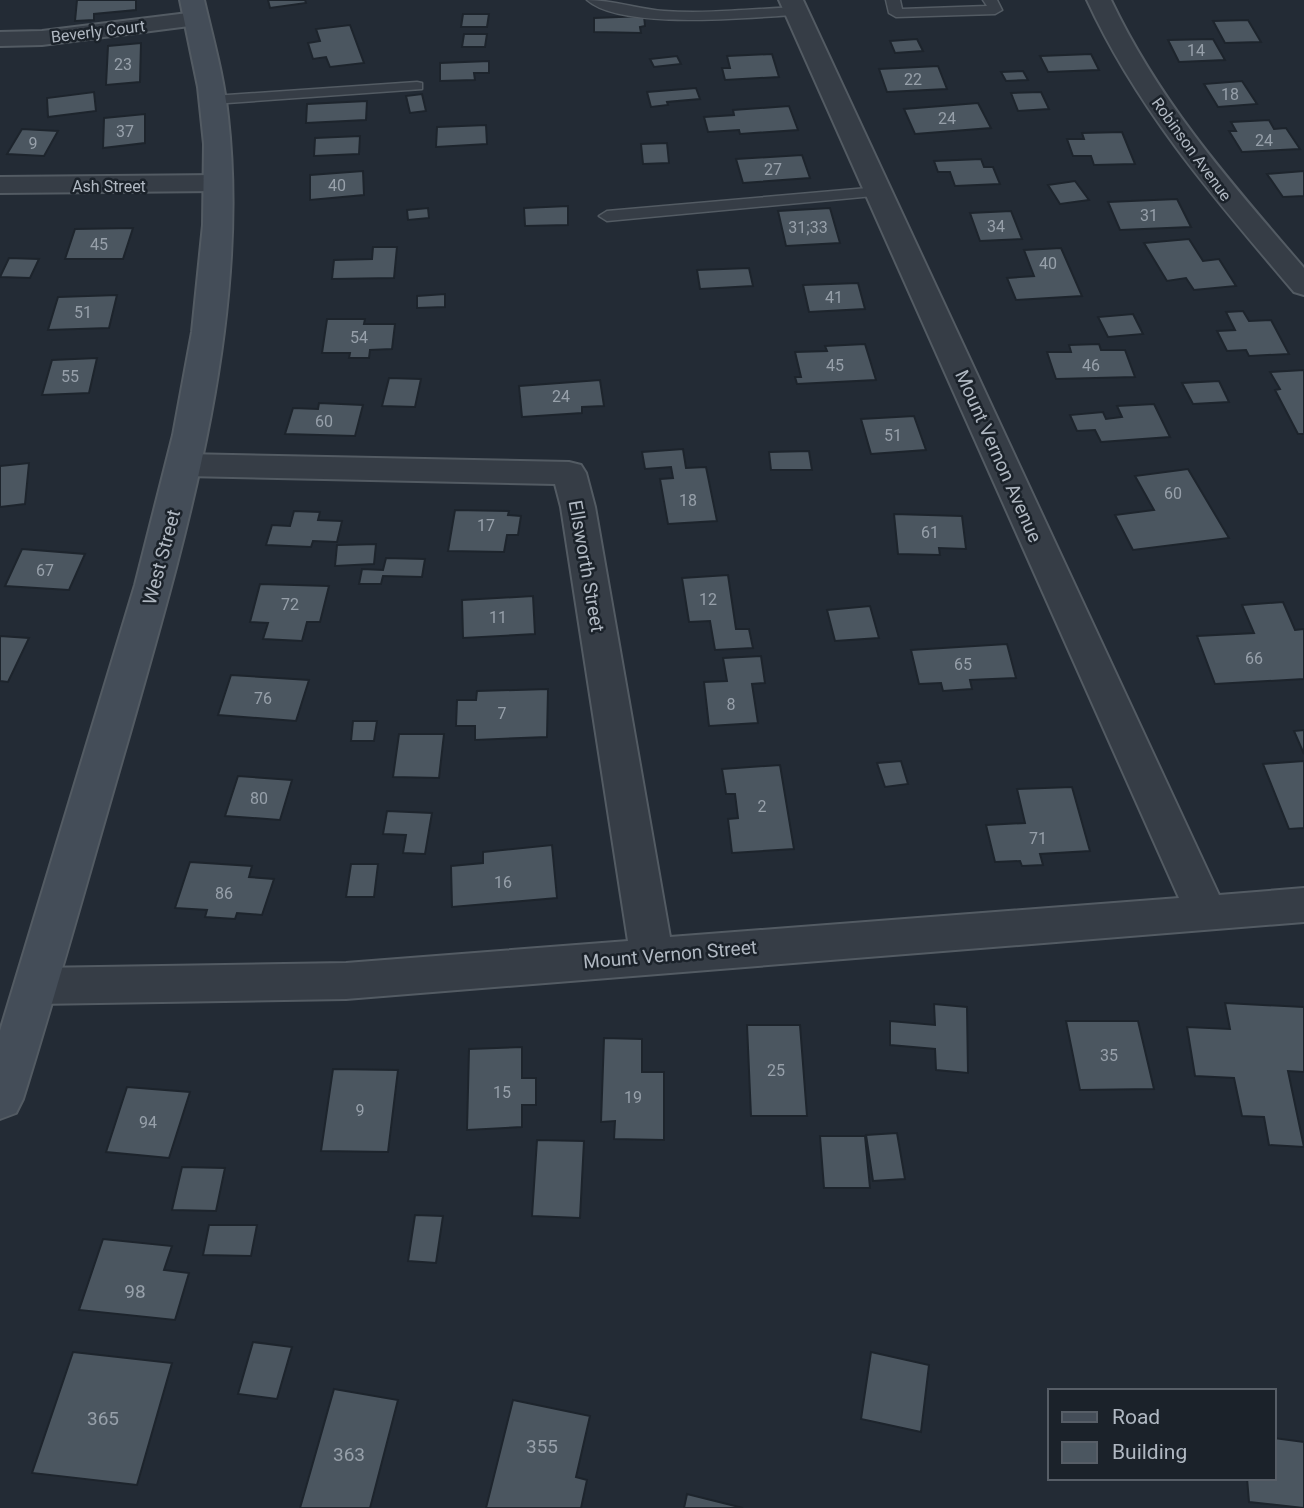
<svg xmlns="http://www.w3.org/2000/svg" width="1304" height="1508" font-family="Roboto,sans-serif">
	<rect width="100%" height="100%" fill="#232b35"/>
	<path fill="#4b5660" stroke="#1d242c" stroke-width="2" d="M77 0H136V10L94 14V20L75 21Z
		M268 0H305L306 3 270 8Z
		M463 14H489L487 27H461Z
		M644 16 645 26 640 27 641 33 594 32V18Z
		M1248 20 1261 42 1225 43 1213 21Z
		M350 25 364 63 330 67 326 57 313 59 308 43 320 41 316 29Z
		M464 34H487L485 47H462Z
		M917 39 923 51 895 53 890 41Z
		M1213 39 1225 60 1179 62 1168 40Z
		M141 43 140 82 106 85 108 46Z
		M772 54 779 77 725 80 722 68H730L727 56Z
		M1091 54 1099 70 1048 72 1040 56Z
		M677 56 681 64 654 67 650 59Z
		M489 61V73H474L475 80 440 81V63Z
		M938 66 947 89 887 92 879 69Z
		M1023 71 1028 80 1006 81 1001 72Z
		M1242 81 1257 104 1218 107 1204 84Z
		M696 88 700 99 667 102 668 105 651 107 647 92Z
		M94 92 96 111 48 117 47 98Z
		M1041 92 1049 109 1018 111 1011 93Z
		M422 94 426 111 410 113 406 96Z
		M367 101 366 120 306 123 307 104Z
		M978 103 991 128 915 134 904 109Z
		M789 106 798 130 740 134 739 130 708 132 704 117 734 115 733 110Z
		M145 114V143L103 148 104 118Z
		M1269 120 1274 129 1286 128 1300 149 1242 152 1229 131H1236L1231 122Z
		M486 125 487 144 436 147 437 127Z
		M22 129 58 131 44 156 7 154Z
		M1122 132 1135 164 1094 165 1091 156H1073L1067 139H1084L1082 133Z
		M360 136 359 154 314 156 315 138Z
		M667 143 669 163 643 164 641 144Z
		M802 155 810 178 743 183 736 159Z
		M981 159 984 167H993L1000 184 955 186 950 172H938L934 161Z
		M363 171 364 195 310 200V175Z
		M1304 171V196L1283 197 1267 174Z
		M1075 181 1089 200 1060 204 1048 185Z
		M1177 199 1191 227 1120 230 1108 202Z
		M568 206V225L525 226 524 208Z
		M428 208 429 218 408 220 407 210Z
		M830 208 840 243 786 246 778 211Z
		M1011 211 1022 239 980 241 970 213Z
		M133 228 123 259H65L75 229Z
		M1189 239 1203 261 1219 259 1236 286 1194 290 1186 278 1167 281 1144 243Z
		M373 247H397L394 278 332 279 334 260 372 259Z
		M1061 248 1082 296 1016 300 1007 278 1034 276 1024 250Z
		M9 258 39 259 30 278 0 277Z
		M749 268 753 286 700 289 697 270Z
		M858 283 865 309 809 312 803 285Z
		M445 294V307L417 308V296Z
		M117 295 109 328 48 330 58 297Z
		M1243 311 1249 321 1271 320 1289 354 1249 356 1246 350 1227 351 1217 331 1235 330 1226 312Z
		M1133 314 1143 334 1108 337 1098 317Z
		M327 319H365L364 324H395L392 349 370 350 369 358H349L350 353H322Z
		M865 344 876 380 797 384 795 377H801L795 352 827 351 825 346Z
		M1099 344 1101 350H1125L1135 377 1056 379 1047 352H1071L1069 345Z
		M97 358 89 393 42 395 52 360Z
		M1304 370V434H1298L1275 390 1280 389 1270 372Z
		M389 378 421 379 415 407 382 406Z
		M600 380 604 406 582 407V413L522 417 519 386Z
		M1219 381 1229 402 1193 404 1182 383Z
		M319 403 363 405 355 436 285 434 293 408 318 409Z
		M1154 404 1170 437 1101 442 1095 430 1077 431 1070 415 1103 412 1106 419 1122 417 1117 406Z
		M914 416 926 450 871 454 861 419Z
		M683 449 686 468 706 467 717 521 668 524 660 479 673 478 671 467 645 469 642 452Z
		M809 451 812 470H771L769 452Z
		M29 463 25 504 0 507V466Z
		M1188 469 1229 538 1133 550 1115 515 1154 510 1135 476Z
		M455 510 509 511 508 515 521 516 518 535H507L504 552 448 551Z
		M294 511 320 512 318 520 342 521 337 542 313 541 311 547 266 545 272 525 290 526Z
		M894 514 962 516 966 549 939 548 940 555 898 554Z
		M376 544 374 564 335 566 337 545Z
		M22 549 85 554 69 590 5 586Z
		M386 558 425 559 422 577 383 576 381 584H359L362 569 383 570Z
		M728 575 736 629H749L753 648 715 650 710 621 689 622 682 578Z
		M260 584 329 586 320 622H307L302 641 263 639 268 623 250 622Z
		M533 596 535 634 463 638 462 600Z
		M1283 602 1295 630 1304 629V679L1215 684 1197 636 1254 633 1242 605Z
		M870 606 879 638 835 641 827 610Z
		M0 636 29 638 8 682 0 681Z
		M1007 644 1016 678 970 680 972 689 943 691 941 683 919 684 911 650Z
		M761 656 765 683 752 684 758 723 709 726 704 682 727 681 723 658Z
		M231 675 309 680 296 721 218 715Z
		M548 689 547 737 475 740V726H456L457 700H476L477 691Z
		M353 721H377L374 741H351Z
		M1304 730V754L1294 731Z
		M399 734H444L439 778 393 777Z
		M901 761 908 784 885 787 877 763Z
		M1304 761V828L1289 829 1263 764Z
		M780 765 794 849 732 853 728 819 738 818 735 794H726L722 769Z
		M238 776 292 780 280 820 225 816Z
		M1072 787 1090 851 1040 854 1043 865 1022 866 1020 861 995 862 986 825 1025 823 1017 789Z
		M387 811 432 813 425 854 403 853 406 835 383 834Z
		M552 845 557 898 452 907 451 866 483 863V852Z
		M190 862 252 866 249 877 274 879 262 915 237 913 235 919 205 917 207 910 175 908Z
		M351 864H378L374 897H346Z
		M1225 1003 1304 1007V1072L1288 1071 1304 1147 1269 1145 1264 1117 1242 1116 1234 1078 1195 1076 1187 1027 1230 1029Z
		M934 1004 967 1007 968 1073 936 1070 935 1049 890 1045V1021L935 1025Z
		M1066 1021H1138L1154 1089 1080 1090Z
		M747 1025H800L807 1116H751Z
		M604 1038 642 1039V1072H664V1140L614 1139 615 1121 601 1122Z
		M522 1047V1078H536V1105H522V1127L467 1130 469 1049Z
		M333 1069 398 1070 388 1152 321 1151Z
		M127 1087 190 1092 169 1158 106 1152Z
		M897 1133 905 1179 873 1181 866 1135Z
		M820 1136H865L870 1188H824Z
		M537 1140 584 1141 580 1218 532 1216Z
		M182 1167 225 1168 216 1211 172 1210Z
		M415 1215 443 1216 436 1263 408 1261Z
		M209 1225H257L251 1256 203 1255Z
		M103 1239 172 1246 164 1270 189 1273 175 1320 79 1310Z
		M253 1342 292 1347 277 1399 238 1394Z
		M73 1352 172 1363 137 1485 32 1473Z
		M871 1352 929 1365 921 1432 861 1419Z
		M334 1389 398 1400 370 1508H300Z
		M513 1400 590 1416 576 1477 587 1480 581 1508H486Z
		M1274 1438 1304 1442V1508L1249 1502 1247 1478H1274Z
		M687 1494 743 1508H684Z"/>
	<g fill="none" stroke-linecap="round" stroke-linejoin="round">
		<defs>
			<path id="lane" d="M587 0C613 0 638 9 664 11 707 14 752 9 796 7L803 11 796 15C750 17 622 31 587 0Z
				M886 0H900L902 9 987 6 983 0H997L1002 10 995 14 896 17 889 13Z
				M417 82 422 83V89L213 104 206 100 213 96Z
				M879 187 887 192 884 195 607 221 599 216 607 211Z"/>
			<path id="street" d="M779 0H803L1219 895 1304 888V922L346 999 36 1004 21 999 15 986 21 973 36 968 346 963 628 941 561 507 555 484 185 476 173 473 169 465 173 457 185 454 569 462 581 465 586 473 595 507 670 937 1179 898Z
				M1087 0H1111C1160 103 1230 182 1304 268V295L1294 292C1216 200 1138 111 1087 0Z
				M196 12 205 14 208 19 205 24 42 45 0 46V32L42 31Z
				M218 175 228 177 232 183 228 189 218 191 0 193V177Z"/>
			<path id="secondary" d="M180 0H204C213 39 224 77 228 117 251 323 184 543 128 740 93 860 60 980 23 1099L16 1113 0 1119V1031L135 585 173 435 192 332 203 225 204 144 198 87Z"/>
		</defs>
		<use href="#lane" stroke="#535b63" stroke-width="3"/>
		<use href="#street" stroke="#535b63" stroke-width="4"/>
		<use href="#secondary" stroke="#535b63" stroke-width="4"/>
		<use href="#lane" fill="#363d46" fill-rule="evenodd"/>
		<use href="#street" fill="#363d46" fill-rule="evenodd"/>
		<use href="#secondary" fill="#444d58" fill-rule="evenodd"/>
	</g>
	<g text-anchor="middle" stroke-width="5" stroke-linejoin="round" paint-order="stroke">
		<g font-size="16" fill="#b0b8c2" stroke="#1b222a">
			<text transform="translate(98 31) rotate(-7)" y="6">Beverly Court</text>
			<text transform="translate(1192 149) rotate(54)" y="6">Robinson Avenue</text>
			<text x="109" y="192">Ash Street</text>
		</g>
		<g font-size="16" fill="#97a0aa">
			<text x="1196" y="56">14</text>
			<text x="123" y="70">23</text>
			<text x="913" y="85">22</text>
			<text x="1230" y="100">18</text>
			<text x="947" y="124">24</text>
			<text x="125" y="137">37</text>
			<text x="1264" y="146">24</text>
			<text x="33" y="149">9</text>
			<text x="773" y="175">27</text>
			<text x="337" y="191">40</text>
			<text x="1149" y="221">31</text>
			<text x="996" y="232">34</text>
			<text x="808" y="233">31;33</text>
			<text x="99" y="250">45</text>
			<text x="1048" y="269">40</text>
			<text x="834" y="303">41</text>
			<text x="83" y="318">51</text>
			<text x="359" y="343">54</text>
			<text x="835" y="371">45</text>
			<text x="1091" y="371">46</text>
			<text x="70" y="382">55</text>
			<text x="561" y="402">24</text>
			<text x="324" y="427">60</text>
			<text x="893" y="441">51</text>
			<text x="1173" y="499">60</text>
			<text x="688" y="506">18</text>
			<text x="486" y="531">17</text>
			<text x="930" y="538">61</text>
			<text x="45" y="576">67</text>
			<text x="708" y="605">12</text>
			<text x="290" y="610">72</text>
			<text x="498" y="623">11</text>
			<text x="1254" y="664">66</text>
			<text x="963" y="670">65</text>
			<text x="263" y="704">76</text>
			<text x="731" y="710">8</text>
			<text x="502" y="719">7</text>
			<text x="259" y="804">80</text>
			<text x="762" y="812">2</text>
			<text x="1038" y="844">71</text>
			<text x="503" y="888">16</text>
			<text x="224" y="899">86</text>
			<text x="1109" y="1061">35</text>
			<text x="776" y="1076">25</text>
			<text x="502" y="1098">15</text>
			<text x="633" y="1103">19</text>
			<text x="360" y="1116">9</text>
			<text x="148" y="1128">94</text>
		</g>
		<g font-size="19" fill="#b0b8c2" stroke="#1b222a">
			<text transform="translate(999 456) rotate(66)" y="7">Mount Vernon Avenue</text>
			<text transform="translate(161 557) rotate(-75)" y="7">West Street</text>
			<text transform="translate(587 566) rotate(80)" y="7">Ellsworth Street</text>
			<text transform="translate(670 954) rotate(-5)" y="7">Mount Vernon Street</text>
		</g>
		<g font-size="19" fill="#97a0aa">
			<text x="135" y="1298">98</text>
			<text x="103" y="1425">365</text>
			<text x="542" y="1453">355</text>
			<text x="349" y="1461">363</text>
		</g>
	</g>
	<rect x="1048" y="1389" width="228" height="91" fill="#1b222a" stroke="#575e67" stroke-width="2"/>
	<rect x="1062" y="1412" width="35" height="10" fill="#444d58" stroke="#575e67" stroke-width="2"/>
	<text x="1112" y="1424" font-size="21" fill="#b0b8c2">Road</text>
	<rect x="1062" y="1442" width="35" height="21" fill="#4b5660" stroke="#575e67" stroke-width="2"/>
	<text x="1112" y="1459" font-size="21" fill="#b0b8c2">Building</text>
</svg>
